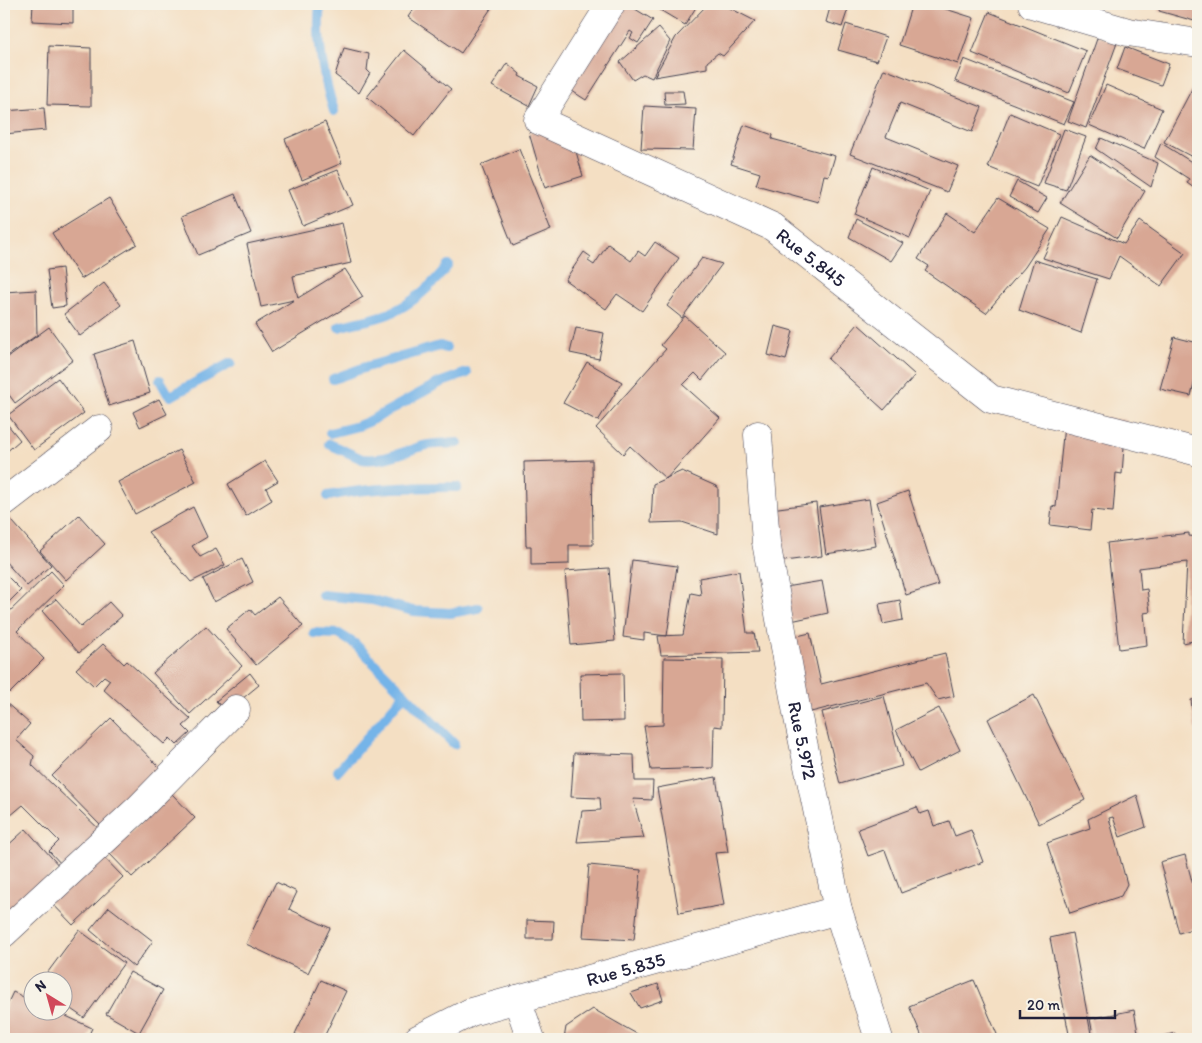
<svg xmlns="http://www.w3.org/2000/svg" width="1202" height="1043" font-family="Itim,sans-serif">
	<rect width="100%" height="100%" fill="#f7f3e8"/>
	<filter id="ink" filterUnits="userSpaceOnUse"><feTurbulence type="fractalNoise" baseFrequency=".02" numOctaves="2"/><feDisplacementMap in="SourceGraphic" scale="10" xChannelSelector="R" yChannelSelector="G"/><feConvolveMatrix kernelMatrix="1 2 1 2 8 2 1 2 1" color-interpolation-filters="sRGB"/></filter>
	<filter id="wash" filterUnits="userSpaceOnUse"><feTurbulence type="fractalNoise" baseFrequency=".0096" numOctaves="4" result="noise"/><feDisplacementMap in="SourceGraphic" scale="20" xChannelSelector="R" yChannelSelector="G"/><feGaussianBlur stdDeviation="1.12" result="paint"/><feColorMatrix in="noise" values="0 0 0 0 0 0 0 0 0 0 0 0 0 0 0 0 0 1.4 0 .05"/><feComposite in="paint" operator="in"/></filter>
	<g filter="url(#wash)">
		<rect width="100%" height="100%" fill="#f4dfc3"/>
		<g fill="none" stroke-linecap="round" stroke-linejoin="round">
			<path stroke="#75b4e8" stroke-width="10" d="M320 4C316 38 324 79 334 111
				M339 327C355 322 373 320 388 314 411 305 433 285 448 265
				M333 379 366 367 440 346 446 348
				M160 380 168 394 171 396 231 363
				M330 433 358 426 368 422 439 383 467 373
				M329 444 362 459C383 462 403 452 423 446 434 443 447 444 458 443
				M328 496C371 487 414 487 457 487
				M322 595 372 600 413 611 450 613 478 608
				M314 633 339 634 355 644 454 744
				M338 771 405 694"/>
		</g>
		<g id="blocks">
			<path fill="#d8a794" d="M33 4H73V23L32 21Z
				M417 4H494L461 53 408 17Z
				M624 4H627L653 20 638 43 630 38 633 33 630 31 586 100 569 89Z
				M650 4H698L685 25Z
				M708 4H722L755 21 723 56 718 53 707 62V68L654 77 676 37Z
				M831 4 848 9 842 27 826 22Z
				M912 4H930L974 18 958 64 899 45Z
				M1161 4H1198V22L1159 11Z
				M989 12 1086 51 1069 93 972 53Z
				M846 24 886 37 877 61 838 50Z
				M659 28 670 41 652 78 643 74 633 80 620 62Z
				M1098 36 1117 43 1086 128 1068 121Z
				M49 46 91 48V106L47 105Z
				M1125 47 1169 64 1161 85 1117 69Z
				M344 48 369 54 367 70 370 73 359 93 335 75Z
				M404 50 451 89 414 136 367 97Z
				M964 59 1074 102 1064 124 955 81Z
				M507 63 520 74 519 76 538 86 529 106 492 86Z
				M884 69 982 107 972 132 900 103 886 137 958 166 947 192 850 154Z
				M1106 85 1162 109 1144 149 1089 125Z
				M1194 85 1198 87V160L1164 142Z
				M664 91H683L685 104 665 105Z
				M644 106 696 109 693 150 641 149Z
				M44 108 46 130 4 134V111Z
				M1010 113 1059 134 1037 187 988 167Z
				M325 122 342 163 302 180 285 139Z
				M561 124 569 150 575 148 583 176 545 188 529 133Z
				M744 125 773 135 772 139 835 156 829 176 824 175 818 202 756 185 760 173 731 164Z
				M1064 129 1086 137 1066 190 1044 183Z
				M1101 138 1158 163 1151 187 1096 149Z
				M1161 143 1198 166V191L1187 183 1189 179 1155 157Z
				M519 149 551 230 513 246 481 165Z
				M1090 155 1145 191 1117 238 1060 203Z
				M873 167 930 191 910 238 854 214Z
				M338 170 353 205 303 226 288 190Z
				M1017 181 1047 198 1038 213 1009 197Z
				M235 194 251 233 198 255 182 216Z
				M109 198 137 244 81 279 52 233Z
				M998 198 1050 229 1025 267 986 313 925 271 929 266 918 259 947 213 975 232Z
				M1062 217 1124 244 1140 221 1185 253 1161 286 1119 256 1109 279 1043 258Z
				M856 219 903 243 891 261 849 237Z
				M342 223 351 263 293 276 298 298 345 269 363 297 272 352 255 324 294 300 261 307 247 244Z
				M655 242 679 258 642 311 617 294 606 309 565 280 584 252 591 257 588 261 594 265 608 244 631 261 638 251 645 256Z
				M702 258 722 264 682 318 667 306Z
				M1034 260 1097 279 1081 333 1019 310Z
				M62 268 66 306 52 308 47 270Z
				M104 283 121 305 80 336 64 314Z
				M36 290 37 335 4 358V292Z
				M685 316 725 352 702 380 695 373 683 385 720 418 666 479 630 446 623 454 596 428 666 349 661 345Z
				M858 324 915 375 884 410 828 359Z
				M775 326 793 331 786 360 768 355Z
				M49 327 73 360 15 403 4 388V360Z
				M576 328 604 333 599 359 570 353Z
				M1174 337 1198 343V368L1191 396 1160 389Z
				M135 341 150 393 109 406 94 354Z
				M587 362 622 382 598 421 563 403Z
				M58 378 84 413 34 450 8 415Z
				M159 399 167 414 140 427 133 412Z
				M1065 415 1126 420 1122 474 1116 473 1113 512 1092 510 1090 530 1050 525 1052 506 1056 507Z
				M4 420 20 440 4 454Z
				M179 450 196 482 135 514 118 482Z
				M592 460 593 545H569V564L531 565V546H526L524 462Z
				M265 461 278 481 266 488 272 500 246 516 228 484Z
				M682 471 718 487V534L682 522 651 523 653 484Z
				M908 491 938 585 906 595 877 502Z
				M869 499 876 546 826 554 819 507Z
				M816 503 822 556 777 562 771 509Z
				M193 507 207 537 192 546 200 557 216 549 225 565 191 582 148 532Z
				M5 513 51 565 27 586 4 560V515Z
				M79 515 105 544 66 580 40 551Z
				M1189 533V536L1198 537V640L1183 643 1187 562 1139 568 1141 590 1147 589 1150 612 1144 613 1147 645 1119 649 1107 543Z
				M242 559 253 582 214 602 203 579Z
				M632 560 677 566 667 636 644 633V640L623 637Z
				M609 568 615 641 571 645 565 571Z
				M51 571 64 585 17 631 44 659 10 693 4 687V617Z
				M739 571 747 633H754L758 652 661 655 658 636 683 635 691 593 701 595 699 578Z
				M4 573 21 590 4 607Z
				M822 581 828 613 791 621 785 587Z
				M278 597 303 626 256 665 226 629 250 609 255 615Z
				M56 599 81 627 109 602 122 616 79 653 42 611Z
				M900 600 903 620 883 624 879 604Z
				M206 626 242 666 190 714 153 673Z
				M810 633 821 684 945 653 954 696 938 700 926 683 803 714 789 638Z
				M103 644 124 664 127 661 191 719 183 726 190 733 177 745 170 738 164 744 103 689 110 680 104 676 94 686 76 669Z
				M664 658 723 659 722 727 714 726 713 768 651 770 644 726 663 725Z
				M250 673 259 685 226 712 216 701Z
				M623 673 624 721 581 722 580 674Z
				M1034 695 1085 800 1039 824 988 719Z
				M884 696 902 766 840 784 822 712Z
				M1198 699V729H1195L1191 700Z
				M4 701 30 724 16 740 34 756 32 765 102 832 64 867 49 851 59 841 23 805 10 816 4 810Z
				M939 708 960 750 918 772 896 730Z
				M111 718 161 769 102 827 52 776Z
				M574 753 634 755 635 781H653L652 800 633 799 644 838 577 842 582 811 601 810 600 798 571 797Z
				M716 777 728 852 715 853 724 905 679 913 657 788Z
				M172 794 195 818 132 877 109 853Z
				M1137 795 1146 827 1120 837 1113 817 1109 818 1127 884 1121 896 1070 913 1047 843 1090 828 1088 819Z
				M917 807 920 814 929 811 934 826 949 821 955 836 971 830 983 862 901 893 885 850 868 856 858 829Z
				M26 829 60 867 4 917V849Z
				M98 851 123 877 73 925 49 900Z
				M1185 855 1198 904V927L1179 933 1160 862Z
				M589 865 641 870 634 940 583 937Z
				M276 882 297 892 289 909 330 928 308 973 246 944Z
				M109 907 153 941 134 967 90 930Z
				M527 920 554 921 553 939H527Z
				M79 930 124 963 84 1018 62 1003V980H42Z
				M1072 933 1092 1039H1070L1050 938Z
				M130 972 163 990 139 1033 106 1014Z
				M321 980 346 991 323 1039H306L295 1034Z
				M974 980 999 1039H923L909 1006Z
				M658 984 663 1000 640 1008 631 993Z
				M13 992 32 1001V1010H53L92 1028 87 1039H4V1011Z
				M593 1009 628 1029 646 1039H564L566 1027Z
				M1134 1010 1139 1038 1094 1039 1090 1019Z
				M1175 1033 1176 1039H1151Z"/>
		</g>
	</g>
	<g filter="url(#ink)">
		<use href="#blocks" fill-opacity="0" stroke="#423e4f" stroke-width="1"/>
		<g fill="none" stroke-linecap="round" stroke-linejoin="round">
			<defs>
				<g id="street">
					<path id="s1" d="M611 4 538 120 773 227 991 399 1198 452"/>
					<path d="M1032 4 1128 32 1198 43"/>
					<path id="s2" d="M758 435 766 542 797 713 838 910 879 1039"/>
					<path d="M4 502 99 429"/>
					<path d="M4 933 139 808 236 709"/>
					<path d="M517 999 531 1039"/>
					<path id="s3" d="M418 1039 471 1012 838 910"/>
				</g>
			</defs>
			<use href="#street" stroke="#423e4f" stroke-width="29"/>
			<use href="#street" stroke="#fff" stroke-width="28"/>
		</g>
	</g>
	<g text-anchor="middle" stroke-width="5" stroke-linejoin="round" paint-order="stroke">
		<g font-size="19" fill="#22223b" stroke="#f7f3e8">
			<text dy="7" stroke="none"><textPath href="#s1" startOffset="444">Rue 5.845</textPath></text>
			<text dy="7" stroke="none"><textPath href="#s2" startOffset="309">Rue 5.972</textPath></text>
			<text dy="7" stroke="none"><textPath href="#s3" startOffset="220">Rue 5.835</textPath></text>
		</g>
	</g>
	<rect width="1202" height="1043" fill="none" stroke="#f7f3e8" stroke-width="20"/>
	<g transform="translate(48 996) rotate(323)"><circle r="24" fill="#f7f3e8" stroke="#a29fa3"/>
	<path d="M0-4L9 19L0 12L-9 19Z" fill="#d1495b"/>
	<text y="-8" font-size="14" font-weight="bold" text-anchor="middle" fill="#22223b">N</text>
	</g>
	<path d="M1020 1010v8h95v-8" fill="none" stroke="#22223b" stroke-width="2.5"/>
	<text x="1027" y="1010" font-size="15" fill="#22223b" stroke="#f7f3e8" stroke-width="4" paint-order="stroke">20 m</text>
</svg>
